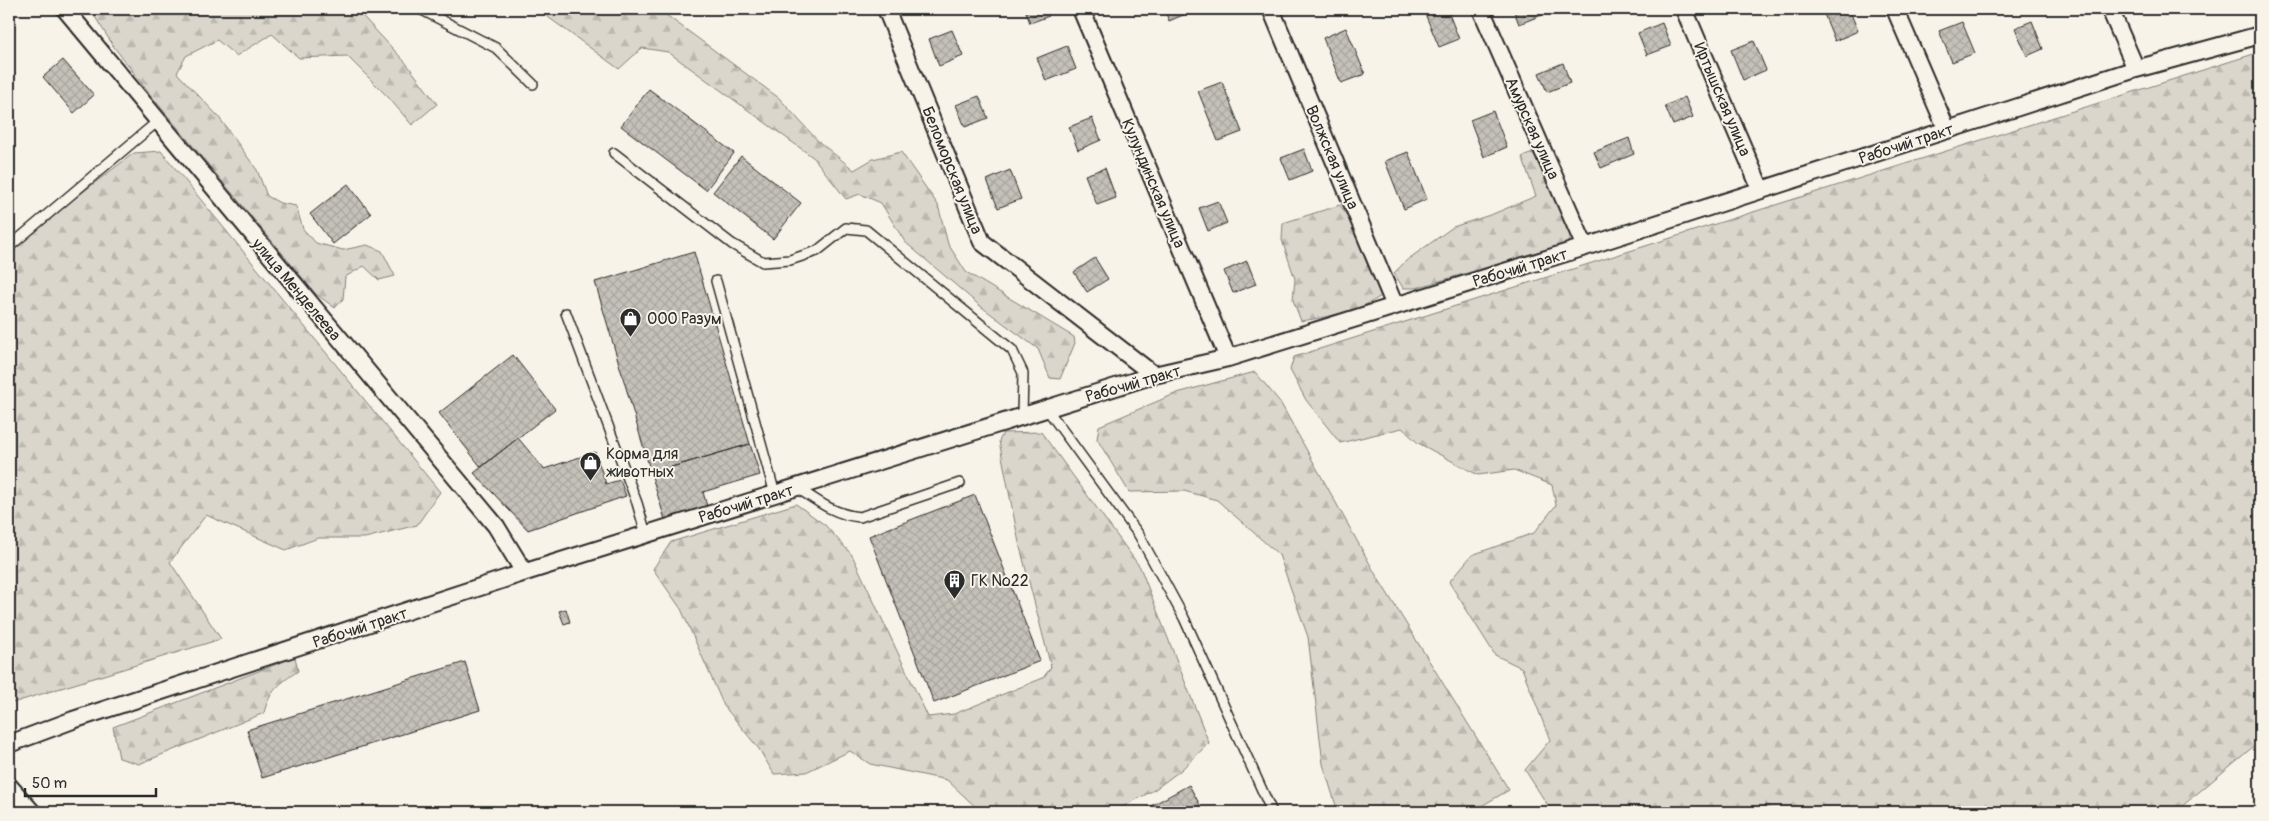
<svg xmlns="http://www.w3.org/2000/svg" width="2269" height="821" font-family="Pangolin,sans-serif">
	<defs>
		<pattern id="forest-firs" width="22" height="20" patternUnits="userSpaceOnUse" patternTransform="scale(1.25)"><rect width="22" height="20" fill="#dad6cc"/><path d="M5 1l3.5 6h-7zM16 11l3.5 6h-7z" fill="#bbb8af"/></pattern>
		<pattern id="building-cross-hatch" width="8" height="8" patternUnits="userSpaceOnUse" patternTransform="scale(1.25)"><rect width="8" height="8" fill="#c4c1b9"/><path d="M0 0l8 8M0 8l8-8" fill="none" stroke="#a9a69f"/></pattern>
	</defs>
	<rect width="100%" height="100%" fill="#f7f3e8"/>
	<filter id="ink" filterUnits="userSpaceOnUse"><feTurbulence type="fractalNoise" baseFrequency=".02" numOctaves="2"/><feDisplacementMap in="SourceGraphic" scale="10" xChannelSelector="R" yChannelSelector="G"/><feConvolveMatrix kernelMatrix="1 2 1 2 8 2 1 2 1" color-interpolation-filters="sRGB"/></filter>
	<g filter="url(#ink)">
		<path fill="url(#forest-firs)" stroke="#82807c" d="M90 9H356L406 63 437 104 412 125 388 97 347 56 299 58 272 34 236 56 217 40 186 56 177 73 218 116 257 170 267 196 280 203 296 206 303 229 316 243 343 250 367 245 382 251 395 276 379 280 364 266 345 277 343 299 335 308 316 294 148 92 114 47Z
			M537 9H658L779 98 818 141 854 170 873 159 901 152 938 205 948 244 966 272 1074 337 1075 343 1060 379 1050 378 1038 349 979 305 905 242 881 203 860 194 846 199 814 158 668 52 642 48 619 69Z
			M2260 52V741L2175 812H1552L1525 770 1550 740 1522 668 1495 655 1449 582 1472 555 1534 533 1556 505 1552 485 1514 470 1478 475 1418 443 1402 428 1340 443 1306 400 1290 370 1294 357Z
			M161 151 440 492 417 525 365 538H318L286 550 206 515 170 562 221 639 9 704V248L134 153Z
			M1533 153C1543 171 1577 226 1569 243L1416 288H1403L1394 273 1407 260 1453 227 1493 214 1536 196 1522 157Z
			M1340 205C1359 232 1371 265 1381 296 1359 312 1327 317 1301 321L1293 300 1295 279 1282 240 1283 223Z
			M1255 372 1280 402 1376 575 1509 790 1471 812H1338L1323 764 1308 637 1279 555 1217 500 1184 491 1129 492 1097 439 1099 426 1177 393Z
			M1041 432 1140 567 1209 743 1181 770 1154 790 1113 812H981L947 780 870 764 850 751 806 772 774 774 759 749 724 706 681 609 653 569 671 542 796 504 825 525 852 555 928 717 954 714 1043 678 1051 667 1019 543 999 441 1003 433Z
			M295 657 298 671C280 683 269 691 264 713L139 764 119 758 113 727Z"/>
		<path fill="url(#building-cross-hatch)" stroke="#2b2b2b" d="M1025 9H1046L1049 16 1030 23Z
			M1164 9H1195V10L1169 21Z
			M1423 9H1447L1459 39 1439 47Z
			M1513 9H1540L1542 15 1519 24Z
			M1822 9H1849L1858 31 1835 41Z
			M2032 21 2043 49 2027 56 2015 28Z
			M1962 22 1975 53 1952 62 1939 31Z
			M1662 23 1671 46 1647 55 1638 33Z
			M1346 28 1365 74 1341 83 1323 38Z
			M952 30 963 56 939 66 929 39Z
			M1754 41 1766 70 1743 80 1731 50Z
			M1067 46 1076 69 1046 81 1037 58Z
			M63 60 94 95 74 113 43 77Z
			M1563 63 1570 83 1547 92 1539 73Z
			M1222 82 1242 132 1218 141 1198 91Z
			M649 89 734 153 706 190 621 126Z
			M979 96 988 118 965 127 956 105Z
			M1685 97 1693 117 1673 125 1665 106Z
			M1493 111 1507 147 1484 157 1470 120Z
			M1092 118 1101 140 1078 150 1069 127Z
			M1629 138 1634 154 1601 168 1594 152Z
			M1304 149 1312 171 1290 180 1281 158Z
			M1408 152 1427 199 1404 209 1385 161Z
			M741 156 801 203 773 239 713 192Z
			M1105 168 1116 198 1097 205 1085 175Z
			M1010 170 1021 199 998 208 987 180Z
			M348 184 371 214 333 244 310 214Z
			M1218 201 1227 223 1208 231 1199 208Z
			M694 252 750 444 651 473 595 282Z
			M1095 258 1108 279 1087 292 1074 272Z
			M1247 261 1256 284 1233 293 1224 271Z
			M513 355 555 409 481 467 439 413Z
			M518 438 544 469 595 452 606 484 620 480 626 496 528 530 474 473Z
			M750 444 760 475 703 492 708 510 666 523 651 473Z
			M975 495 1040 661 934 703 869 536Z
			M566 609 570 622 564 624 559 611Z
			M465 662 480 710 262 778 247 730Z
			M1189 785 1200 805 1187 812H1140Z"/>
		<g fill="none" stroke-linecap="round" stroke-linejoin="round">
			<defs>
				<path id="lane" d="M420 9 496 48 533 84
					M614 153 732 244 763 262 790 260 817 251 846 228 866 230 1012 350 1023 373 1022 416
					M9 247 158 121
					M716 281 775 494
					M566 313 637 503 646 534
					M1047 409 1139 535 1184 618 1272 812
					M796 487C817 501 835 515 860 517L960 483"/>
				<path id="street" d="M65 9 496 526 524 572
					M886 9 982 242 1154 375
					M1081 9 1228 358
					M1271 9 1395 306
					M1481 9 1585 247
					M1684 9 1761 190
					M1895 9 1947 130
					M2110 9 2136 69
					M9 744 73 720 529 571 1154 375 1228 358 1585 247 2136 69 2260 35
					M9 786 32 812"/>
			</defs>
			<use href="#lane" stroke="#2b2b2b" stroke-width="12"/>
			<use href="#street" stroke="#2b2b2b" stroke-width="20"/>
			<use href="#lane" stroke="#f7f3e8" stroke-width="9"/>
			<use href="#street" stroke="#f7f3e8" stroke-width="16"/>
		</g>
	</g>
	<defs>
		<symbol id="shop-pin" viewBox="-11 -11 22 30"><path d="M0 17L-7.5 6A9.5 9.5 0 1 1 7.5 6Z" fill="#2b2b2b" stroke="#f7f3e8"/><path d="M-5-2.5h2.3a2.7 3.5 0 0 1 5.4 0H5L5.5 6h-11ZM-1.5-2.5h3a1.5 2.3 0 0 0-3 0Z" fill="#fff"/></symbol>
		<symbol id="building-pin" viewBox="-11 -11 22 30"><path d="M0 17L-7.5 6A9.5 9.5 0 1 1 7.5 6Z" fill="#2b2b2b" stroke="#f7f3e8"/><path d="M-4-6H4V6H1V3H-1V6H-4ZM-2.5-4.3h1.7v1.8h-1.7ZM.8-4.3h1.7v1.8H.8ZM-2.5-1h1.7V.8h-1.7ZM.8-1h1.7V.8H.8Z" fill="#fff"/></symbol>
	</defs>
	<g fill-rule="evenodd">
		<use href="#shop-pin" x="618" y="306" width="25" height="34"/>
		<use href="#shop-pin" x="578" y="450" width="25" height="34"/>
		<use href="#building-pin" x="942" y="568" width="25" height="34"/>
	</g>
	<g text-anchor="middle" stroke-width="4" stroke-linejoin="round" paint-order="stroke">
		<g font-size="16" fill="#2b2b2b" stroke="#f7f3e8">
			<text transform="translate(1723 99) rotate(67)" y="6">Иртышская улица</text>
			<text transform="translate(1533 128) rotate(66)" y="6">Амурская улица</text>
			<text transform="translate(1906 143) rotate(-18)" y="6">Рабочий тракт</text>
			<text transform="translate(1333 157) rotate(67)" y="6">Волжская улица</text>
			<text transform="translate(953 170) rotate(68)" y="6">Беломорская улица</text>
			<text transform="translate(1154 183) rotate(67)" y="6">Кулундинская улица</text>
			<text transform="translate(1520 267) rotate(-17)" y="6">Рабочий тракт</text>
			<text transform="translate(297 289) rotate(50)" y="6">улица Менделеева</text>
			<text transform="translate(1133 383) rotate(-16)" y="6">Рабочий тракт</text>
			<text transform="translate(746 503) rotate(-17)" y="6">Рабочий тракт</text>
			<text transform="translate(360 627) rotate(-18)" y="6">Рабочий тракт</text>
		</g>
		<g font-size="16" fill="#2b2b2b" stroke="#f7f3e8" text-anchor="start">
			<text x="647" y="324">ООО Разум</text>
			<text x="606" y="459">Корма для<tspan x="606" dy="18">животных</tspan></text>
			<text x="971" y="586">ГК №22</text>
		</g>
	</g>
	<rect width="2269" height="821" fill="none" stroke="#f7f3e8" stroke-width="30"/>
	<rect x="15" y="15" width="2239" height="791" fill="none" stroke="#2b2b2b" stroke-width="2" filter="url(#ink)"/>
	<path d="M25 788v8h131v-8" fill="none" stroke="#2b2b2b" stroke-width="2.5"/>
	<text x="32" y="788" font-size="15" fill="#2b2b2b" stroke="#f7f3e8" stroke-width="4" paint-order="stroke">50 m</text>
</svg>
